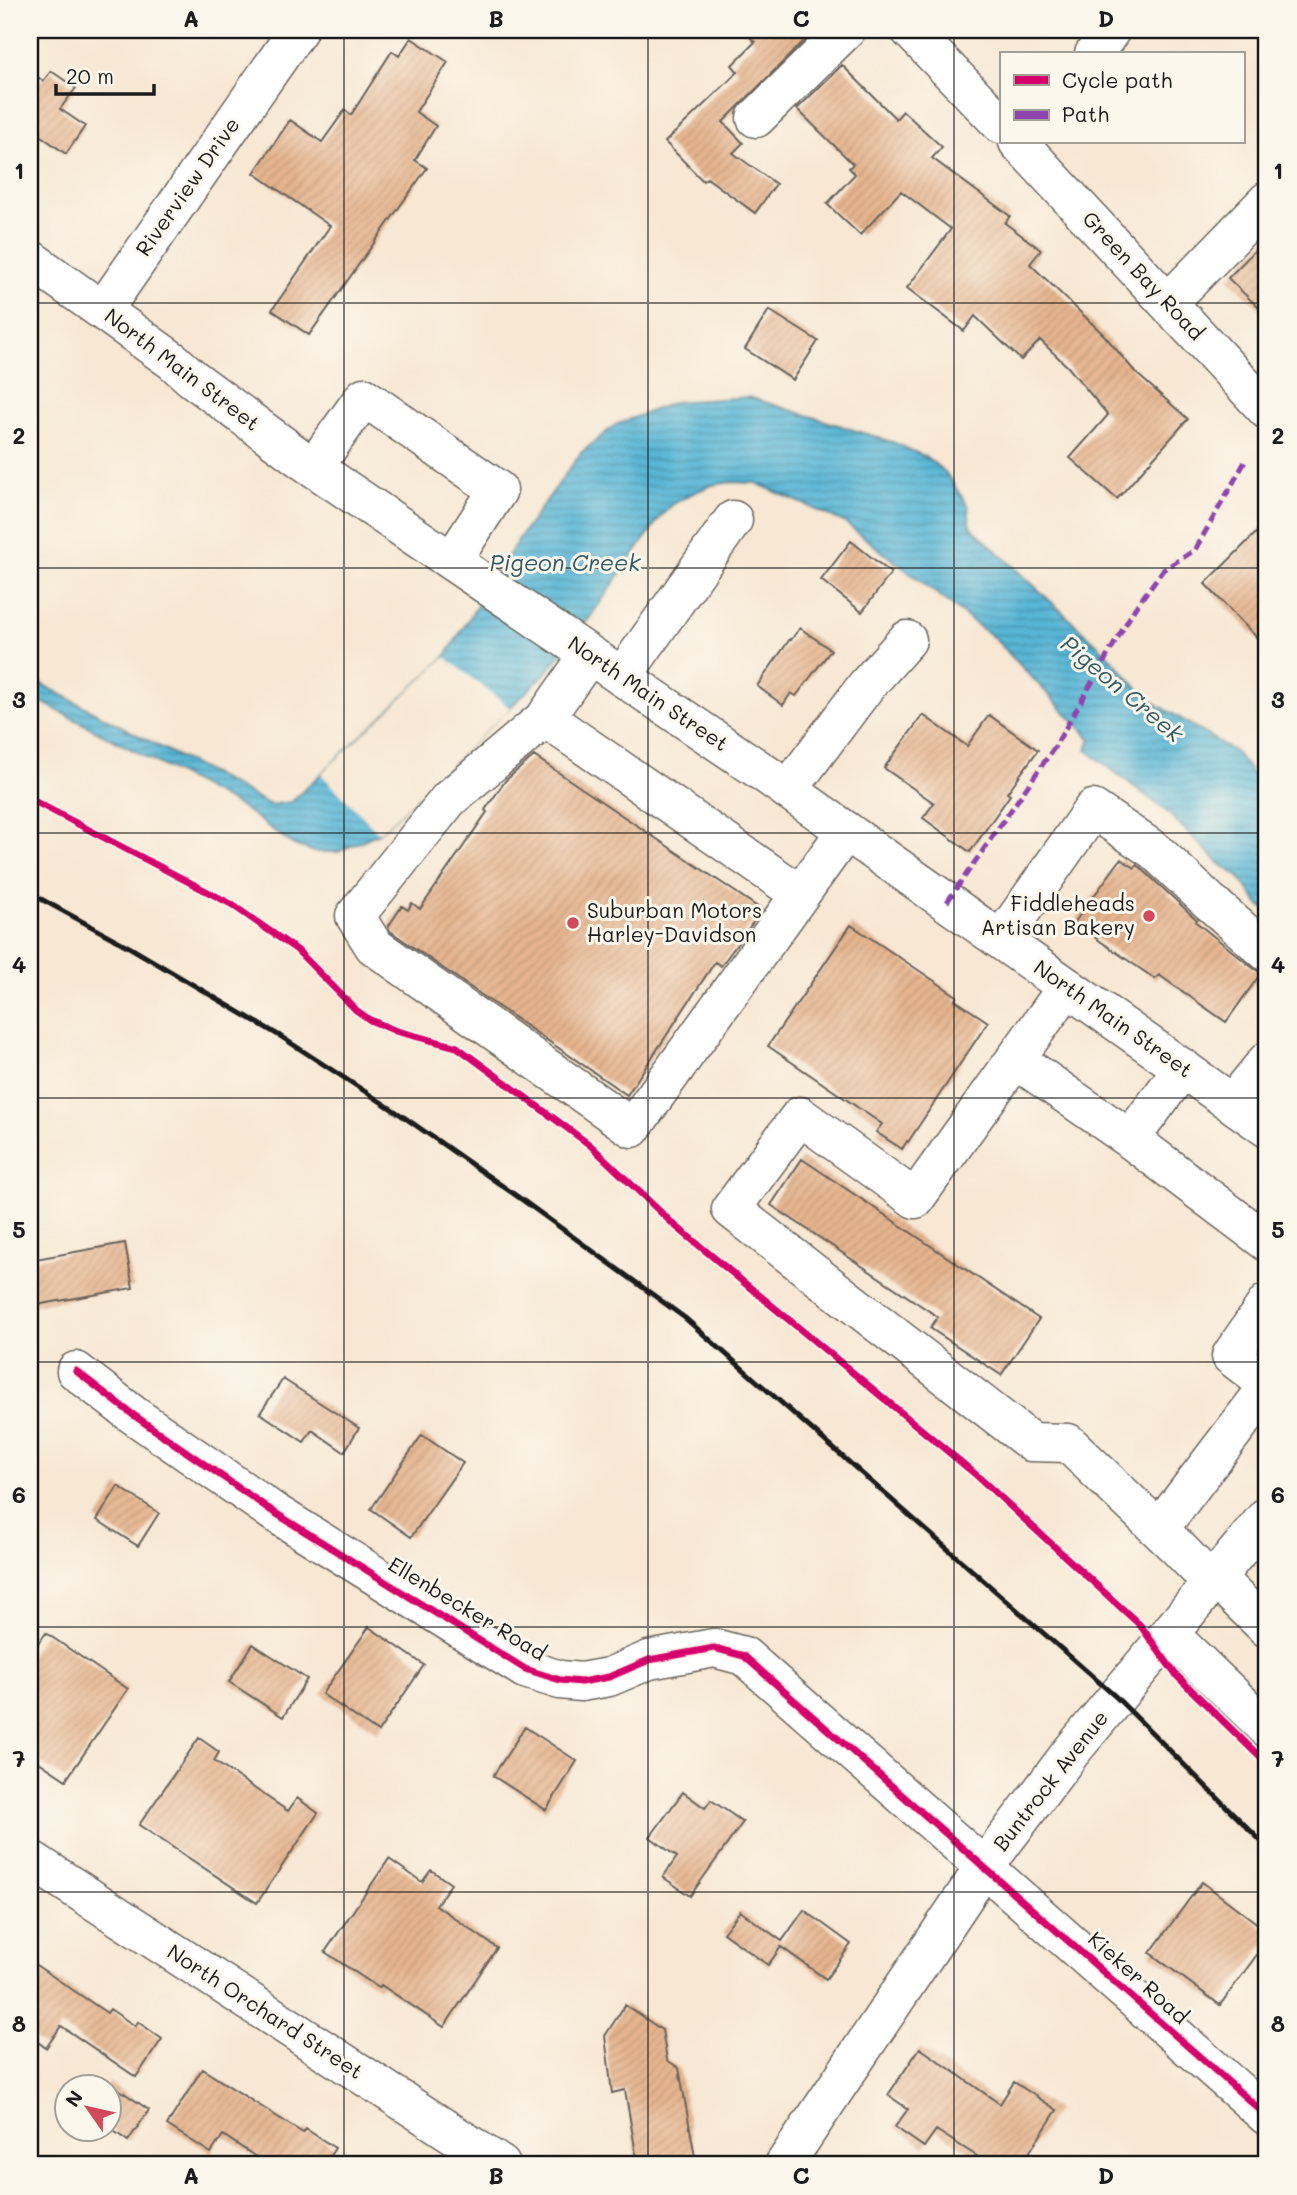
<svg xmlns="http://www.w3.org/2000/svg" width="1297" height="2195" font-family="Mali,sans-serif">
	<defs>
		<pattern id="water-rules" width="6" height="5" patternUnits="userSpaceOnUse" patternTransform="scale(1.75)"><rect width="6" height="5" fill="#58b6d6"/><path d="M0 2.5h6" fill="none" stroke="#4893ad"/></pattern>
		<pattern id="building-hatch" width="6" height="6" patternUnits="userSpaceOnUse" patternTransform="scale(1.75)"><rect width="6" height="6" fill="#e6b58f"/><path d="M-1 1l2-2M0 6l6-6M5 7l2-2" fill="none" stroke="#c59b7b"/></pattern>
	</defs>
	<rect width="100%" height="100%" fill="#fbf7ec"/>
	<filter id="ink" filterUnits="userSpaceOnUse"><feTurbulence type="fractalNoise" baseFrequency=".0143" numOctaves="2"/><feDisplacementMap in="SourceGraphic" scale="14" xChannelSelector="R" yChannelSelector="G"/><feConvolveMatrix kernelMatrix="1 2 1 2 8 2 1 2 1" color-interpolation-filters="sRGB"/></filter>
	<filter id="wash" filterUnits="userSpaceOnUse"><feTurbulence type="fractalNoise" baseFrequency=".00686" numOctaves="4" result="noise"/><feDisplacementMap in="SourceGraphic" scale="28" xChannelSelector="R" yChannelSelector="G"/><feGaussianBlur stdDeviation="1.57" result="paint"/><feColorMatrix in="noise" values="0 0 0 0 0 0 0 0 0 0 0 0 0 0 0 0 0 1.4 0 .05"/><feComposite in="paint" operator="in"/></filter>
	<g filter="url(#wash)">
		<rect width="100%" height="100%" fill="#f7e7d3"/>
		<path fill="url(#water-rules)" stroke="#3a6979" stroke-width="2" d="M749 397 895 443 926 457 945 472 968 506 970 526 1105 652 1147 698 1235 752 1267 792V910L1260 906 1239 877 1219 863 1166 811 1086 750 1091 739 994 638 844 522 756 483 731 482 712 485 691 494 672 505 661 516 588 620 547 672 379 833 338 852H315L294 845 241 807 30 696V678L270 805 291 802 445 657 520 537 581 453 615 425 674 402Z"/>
		<path fill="#f7e7d3" d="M445 657 510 708 379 833 321 774Z"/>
		<g id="blocks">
			<path fill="url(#building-hatch)" d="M743 30H807L811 34 723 122 743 143 733 153 776 184 755 213 707 178 703 181 665 142 738 72 732 65 755 42Z
				M411 38 448 62 416 112 436 126 415 160 427 168 309 335 272 310 330 226 254 173 290 120 322 142 345 110 351 115 392 51 399 56Z
				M842 65 896 119 903 111 942 147 932 158 1010 216 1005 223 1041 250 1030 264 1104 335 1136 373 1188 419 1117 499 1070 458 1108 415 1068 367 1040 340 1021 360 975 316 964 331 907 288 951 229 901 191 860 235 827 204 855 174 849 168 853 164 797 109Z
				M30 71 43 81 51 71 76 88 60 109 85 126 66 154 30 128Z
				M1267 238V316L1228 278Z
				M769 310 818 341 793 380 745 349Z
				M1267 522V648L1205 584Z
				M851 541 891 573 862 612 821 580Z
				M800 628 831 650 796 696 791 693 783 705 757 686 790 639 791 640Z
				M923 715 967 746 989 715 1038 750 1007 793 1010 795 970 852 923 818 934 803 884 768Z
				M534 756 762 910 721 966 715 962 627 1095 480 994 390 931 388 927 402 906 408 910 412 903 420 909 487 812 485 810 506 780Z
				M1121 859 1135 868 1137 865 1141 868 1197 920 1196 922 1253 968 1261 973 1226 1022 1159 975 1155 979 1074 923Z
				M851 925 957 996 955 1000 988 1022 908 1142 907 1141 902 1149 876 1132 882 1124 768 1046Z
				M802 1159 1039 1319 1001 1375 930 1328 938 1317 771 1205Z
				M125 1243 133 1288 30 1306V1260Z
				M283 1379 359 1428 344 1452 312 1430 304 1442 260 1413Z
				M422 1435 463 1463 411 1537 371 1509Z
				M118 1486 159 1513 138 1546 97 1520Z
				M369 1627 424 1665 378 1732 322 1694Z
				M46 1633 128 1689 66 1780 30 1756V1654Z
				M253 1644 307 1679 283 1717 229 1682Z
				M525 1727 577 1761 546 1810 493 1776Z
				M199 1738 219 1752 214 1761 288 1811 297 1798 318 1813 257 1903 139 1825Z
				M683 1792 705 1808 711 1800 743 1822 690 1896 663 1877 677 1857 650 1837Z
				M389 1859 422 1882 431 1870 451 1884 436 1905 497 1948 444 2027 381 1985 379 1988 325 1952Z
				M1202 1882 1267 1931V1941L1220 2005 1150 1953Z
				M804 1910 851 1944 826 1979 781 1947 768 1965 723 1933 740 1911 782 1941Z
				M30 1961 107 2013 110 2009 135 2026 138 2022 162 2039 136 2077 61 2026 46 2048 30 2036Z
				M625 2005 662 2030 667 2060 679 2068 696 2162 678 2165H638L625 2090 612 2093 605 2036Z
				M920 2048 1000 2104 1014 2082 1057 2110 1021 2165H991L936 2130 924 2147 895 2127 908 2109 888 2095Z
				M202 2069 303 2133 306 2129 335 2148 324 2165H268L223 2135 211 2153 167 2125Z
				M108 2082 149 2110 128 2141 108 2127Z"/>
		</g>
	</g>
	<g filter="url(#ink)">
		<use href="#blocks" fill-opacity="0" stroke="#69635c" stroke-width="2"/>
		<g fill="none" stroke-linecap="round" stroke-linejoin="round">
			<defs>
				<path id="minor" d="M910 30 1001 124
					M1094 54 1111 30
					M756 118 846 30
					M1018 142 1267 410
					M1168 303 1267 201
					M103 310 298 30
					M314 467 364 397 498 490 452 561
					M589 655 545 718 449 799 355 916 374 946 632 1128 846 831
					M622 677 733 520
					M545 718 800 894
					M788 790 866 686 907 640
					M1001 940 1093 809 1155 851 1210 902 1267 952
					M1067 987 915 1199 800 1116 731 1209 1031 1442 1068 1443 1177 1547 1212 1583
					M1015 1059 1130 1139 1183 1068
					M1233 1103 1267 1061
					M1130 1139 1267 1242
					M1267 1303 1231 1356 1267 1384
					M76 1371 132 1414 272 1511 525 1669 560 1680 581 1682 609 1677 649 1660 714 1648 744 1656 1267 2116
					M1159 1529 1267 1388
					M1216 1578 1267 1628
					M1169 1634 1267 1728
					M30 1859 501 2165
					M784 2165 985 1866 1071 1752 1267 1516"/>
				<path id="major" d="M30 259 173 361 192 378 301 459 764 773 1267 1128"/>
			</defs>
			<use href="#minor" stroke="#69635c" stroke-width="41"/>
			<use href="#major" stroke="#69635c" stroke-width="41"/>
			<use href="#minor" stroke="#fff" stroke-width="38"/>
			<use href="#major" stroke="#fff" stroke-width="38"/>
			<path stroke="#1c1c1c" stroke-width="5" d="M30 893 129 947 280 1036 401 1115 521 1199 685 1318 1116 1697 1267 1847"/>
			<path stroke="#8e44ad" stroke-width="5" stroke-dasharray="10 5" stroke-linecap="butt" d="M947 902 1054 748 1135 608 1163 570 1195 550 1246 460"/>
			<defs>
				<path id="cycleway" d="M30 799 231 904 297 950 356 1010 370 1020 396 1031 457 1047 590 1145 672 1223 974 1473 1140 1625 1176 1675 1267 1764
					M76 1371 132 1414 272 1511 525 1669 560 1680 581 1682 609 1677 649 1660 714 1648 744 1656 1267 2116"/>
			</defs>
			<use href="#cycleway" stroke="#fbf7ec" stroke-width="11"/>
			<use href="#cycleway" stroke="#d6006c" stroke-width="7"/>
		</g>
	</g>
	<path fill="none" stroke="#1c1c1c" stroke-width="2" stroke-opacity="0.55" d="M344 30V2165M648 30V2165M954 30V2165M30 303H1267M30 568H1267M30 833H1267M30 1098H1267M30 1362H1267M30 1627H1267M30 1892H1267"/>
	<g fill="#d1495b" stroke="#fbf7ec" stroke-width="2.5">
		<circle cx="1149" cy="916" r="7"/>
		<circle cx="573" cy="923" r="7"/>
	</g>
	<g text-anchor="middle" stroke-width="6" stroke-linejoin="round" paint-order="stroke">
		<g font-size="21" fill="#1c1c1c" stroke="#fbf7ec">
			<text transform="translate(188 187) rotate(-55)" y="7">Riverview Drive</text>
			<text transform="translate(1143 276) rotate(47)" y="7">Green Bay Road</text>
			<text transform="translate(182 370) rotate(37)" y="7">North Main Street</text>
			<text transform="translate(648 694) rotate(34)" y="7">North Main Street</text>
			<text transform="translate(1113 1019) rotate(35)" y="7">North Main Street</text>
			<text transform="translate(467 1609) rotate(31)" y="7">Ellenbecker Road</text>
			<text transform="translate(1051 1781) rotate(-52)" y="7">Buntrock Avenue</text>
			<text transform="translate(1138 1978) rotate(42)" y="7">Kieker Road</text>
			<text transform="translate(265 2012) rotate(33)" y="7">North Orchard Street</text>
		</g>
		<g font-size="21" fill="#1c1c1c" stroke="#fbf7ec" text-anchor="end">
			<text x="1135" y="911">Fiddleheads<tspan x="1135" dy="24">Artisan Bakery</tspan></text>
			<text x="587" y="918" text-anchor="start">Suburban Motors<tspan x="587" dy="24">Harley-Davidson</tspan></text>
		</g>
		<g font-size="23" font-style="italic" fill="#345a66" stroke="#fbf7ec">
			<text x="565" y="571">Pigeon Creek</text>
			<text transform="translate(1122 689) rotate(40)" y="8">Pigeon Creek</text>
		</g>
	</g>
	<rect width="1297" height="2195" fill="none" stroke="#fbf7ec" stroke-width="77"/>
	<rect x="1000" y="52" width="245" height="91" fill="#fbf7ec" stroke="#a29f99" stroke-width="2"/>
	<rect x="1014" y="75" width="35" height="10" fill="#d6006c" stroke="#a29f99" stroke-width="2"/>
	<text x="1062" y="88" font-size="21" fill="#1c1c1c">Cycle path</text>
	<rect x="1014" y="110" width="35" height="10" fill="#8e44ad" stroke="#a29f99" stroke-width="2"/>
	<text x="1062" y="122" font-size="21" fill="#1c1c1c">Path</text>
	<g transform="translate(88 2108) rotate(304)"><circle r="33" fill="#fbf7ec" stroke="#a29f99" stroke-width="2"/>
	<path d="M0-5L12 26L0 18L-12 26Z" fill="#d1495b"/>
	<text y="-10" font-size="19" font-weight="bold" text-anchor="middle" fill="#1c1c1c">N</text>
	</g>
	<path d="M56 84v10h98v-10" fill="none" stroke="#1c1c1c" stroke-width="3.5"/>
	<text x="66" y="84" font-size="21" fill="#1c1c1c" stroke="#fbf7ec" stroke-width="5" paint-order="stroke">20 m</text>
	<rect x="38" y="38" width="1220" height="2118" fill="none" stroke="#1c1c1c" stroke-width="2.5"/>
	<g font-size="23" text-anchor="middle" font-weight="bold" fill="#1c1c1c">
		<text x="191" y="27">A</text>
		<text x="496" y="27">B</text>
		<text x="801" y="27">C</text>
		<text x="1106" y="27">D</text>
		<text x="19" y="179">1</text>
		<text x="1278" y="179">1</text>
		<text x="19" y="444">2</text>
		<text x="1278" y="444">2</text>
		<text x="19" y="708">3</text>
		<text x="1278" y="708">3</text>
		<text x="19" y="973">4</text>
		<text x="1278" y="973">4</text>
		<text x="19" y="1238">5</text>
		<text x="1278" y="1238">5</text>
		<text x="19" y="1503">6</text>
		<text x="1278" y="1503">6</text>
		<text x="19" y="1767">7</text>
		<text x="1278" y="1767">7</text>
		<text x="19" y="2032">8</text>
		<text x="1278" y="2032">8</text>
		<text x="191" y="2184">A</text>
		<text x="496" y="2184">B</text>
		<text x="801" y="2184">C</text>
		<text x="1106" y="2184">D</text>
	</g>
</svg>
